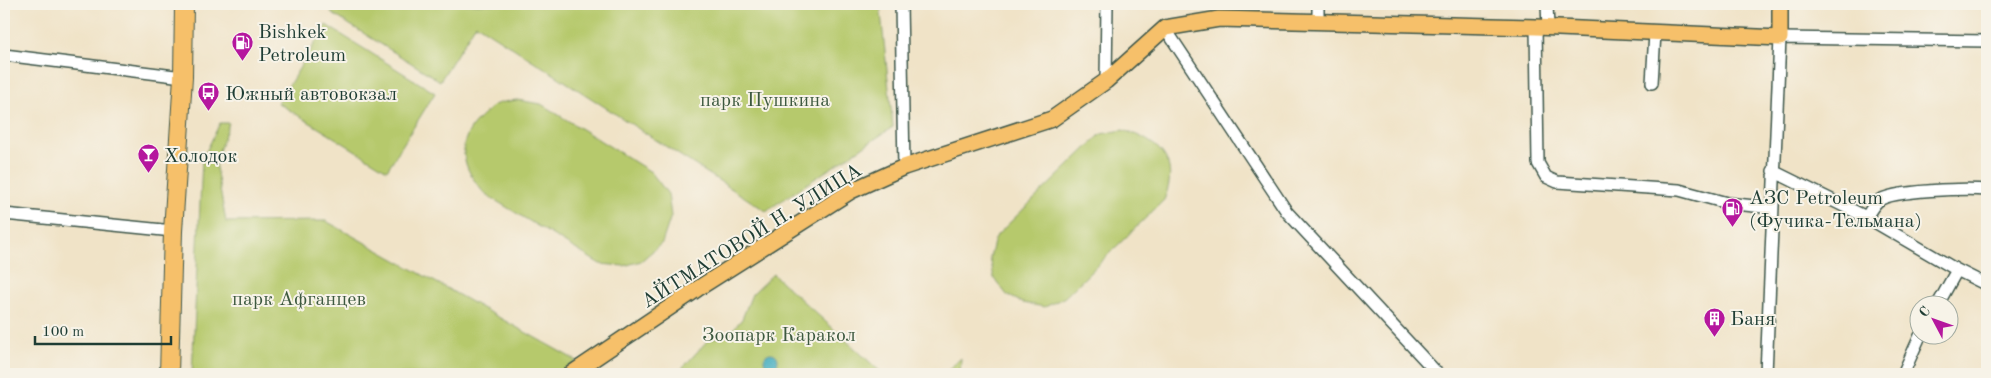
<svg xmlns="http://www.w3.org/2000/svg" width="1991" height="378" font-family="'Old Standard TT',serif">
	<rect width="100%" height="100%" fill="#f7f3e8"/>
	<filter id="ink" filterUnits="userSpaceOnUse"><feTurbulence type="fractalNoise" baseFrequency=".02" numOctaves="2"/><feDisplacementMap in="SourceGraphic" scale="10" xChannelSelector="R" yChannelSelector="G"/><feConvolveMatrix kernelMatrix="1 2 1 2 8 2 1 2 1" color-interpolation-filters="sRGB"/></filter>
	<filter id="wash" filterUnits="userSpaceOnUse"><feTurbulence type="fractalNoise" baseFrequency=".0096" numOctaves="4" result="noise"/><feDisplacementMap in="SourceGraphic" scale="20" xChannelSelector="R" yChannelSelector="G"/><feGaussianBlur stdDeviation="1.12" result="paint"/><feColorMatrix in="noise" values="0 0 0 0 0 0 0 0 0 0 0 0 0 0 0 0 0 1.4 0 .05"/><feComposite in="paint" operator="in"/></filter>
	<g filter="url(#wash)">
		<rect width="100%" height="100%" fill="#f0e3c7"/>
		<path fill="#b6c96c" stroke="#6a8350" d="M337 4H880L893 127 766 211 476 24 440 81 331 13Z
			M326 25 435 93 387 170 278 103Z
			M517 100 541 104 651 172 668 194 671 216 662 243 641 261 624 266 600 264 485 194C462 168 453 142 482 116 486 113 490 108 494 105 500 102 510 101 517 100Z
			M220 123H229L215 162 226 222 326 221 577 361 557 374H192L202 160Z
			M1123 130C1161 142 1180 161 1164 200L1065 297 1045 307 1023 303 1007 295 994 278 990 258 994 242 997 235 1101 134Z
			M773 274 883 374H677L708 340 729 334 742 319 752 294Z
			M961 358 960 374H944Z"/>
		<path fill="#40acbf" stroke="#30747a" d="M764 360a7 7 0 1 1 14 0a7 7 0 1 1-14 0Z"/>
		<g fill="none" stroke-linecap="round" stroke-linejoin="round">
			<path stroke="#40acbf" stroke-width="2.5" d="M776 365 786 374"/>
		</g>
	</g>
	<g filter="url(#ink)">
		<g fill="none" stroke-linecap="round" stroke-linejoin="round">
			<defs>
				<path id="minor" d="M901 4 904 167
					M1547 4 1548 28
					M1318 23V4
					M1536 27 1538 163 1546 177 1557 182 1679 190 1727 203 1772 208
					M1165 28 1287 212 1438 374
					M4 55 183 77
					M1106 81 1107 4
					M1652 83 1655 33
					M1773 171 1866 217 1957 270 1987 285
					M4 214 173 231
					M1866 217C1870 212 1873 205 1878 201 1892 190 1968 188 1987 190
					M1937 306 1957 270
					M1766 374 1780 38 1987 41
					M1903 374 1920 336"/>
				<path id="major" d="M571 374 697 289 851 191 904 167 1052 119 1106 81 1165 28 1219 19 1536 27 1780 38V4"/>
				<path id="highway" d="M169 374 173 231 183 77 184 4"/>
			</defs>
			<use href="#minor" stroke="#3e564a" stroke-width="14"/>
			<use href="#major" stroke="#3e564a" stroke-width="18"/>
			<use href="#highway" stroke="#3e564a" stroke-width="20"/>
			<use href="#minor" stroke="#fff" stroke-width="11"/>
			<use href="#major" stroke="#f6c06b" stroke-width="15"/>
			<use href="#highway" stroke="#f6c06b" stroke-width="18"/>
		</g>
	</g>
	<defs>
		<symbol id="fuel-pin" viewBox="-11 -11 22 30"><path d="M0 17L-7.5 6A9.5 9.5 0 1 1 7.5 6Z" fill="#b5179e" stroke="#f7f3e8"/><path d="M-5.5-6h7V0h2V4h1.3V-2.5L3-4.5l.8-.8L6-3V5H2.5V1h-1V6h-7ZM-4.2-4.7v3.2H.2V-4.7Z" fill="#fff"/></symbol>
		<symbol id="bus-pin" viewBox="-11 -11 22 30"><path d="M0 17L-7.5 6A9.5 9.5 0 1 1 7.5 6Z" fill="#b5179e" stroke="#f7f3e8"/><path d="M-5-6H5V4H4V6H2V4H-2V6H-4V4H-5ZM-3.5-4V0h7V-4ZM-3.5 1.2v1.5H-2V1.2ZM2 1.2v1.5H3.5V1.2Z" fill="#fff"/></symbol>
		<symbol id="bar-pin" viewBox="-11 -11 22 30"><path d="M0 17L-7.5 6A9.5 9.5 0 1 1 7.5 6Z" fill="#b5179e" stroke="#f7f3e8"/><path d="M-6-5H6L.8 .8V4.5H3.5V6h-7V4.5H-.8V.8Z" fill="#fff"/></symbol>
		<symbol id="building-pin" viewBox="-11 -11 22 30"><path d="M0 17L-7.5 6A9.5 9.5 0 1 1 7.5 6Z" fill="#b5179e" stroke="#f7f3e8"/><path d="M-4-6H4V6H1V3H-1V6H-4ZM-2.5-4.3h1.7v1.8h-1.7ZM.8-4.3h1.7v1.8H.8ZM-2.5-1h1.7V.8h-1.7ZM.8-1h1.7V.8H.8Z" fill="#fff"/></symbol>
	</defs>
	<g fill-rule="evenodd">
		<use href="#fuel-pin" x="230" y="30" width="25" height="34"/>
		<use href="#bus-pin" x="196" y="80" width="25" height="34"/>
		<use href="#bar-pin" x="136" y="142" width="25" height="34"/>
		<use href="#fuel-pin" x="1720" y="196" width="25" height="34"/>
		<use href="#building-pin" x="1702" y="306" width="25" height="34"/>
	</g>
	<g text-anchor="middle" stroke-width="4" stroke-linejoin="round" paint-order="stroke">
		<g font-size="20" fill="#1f3d34" stroke="#f7f3e8" text-anchor="start">
			<text x="258" y="38">Bishkek<tspan x="258" dy="23">Petroleum</tspan></text>
			<text x="225" y="100">Южный автовокзал</text>
			<text x="164" y="162">Холодок</text>
			<text x="1749" y="204">АЗС Petroleum<tspan x="1749" dy="23">(Фучика-Тельмана)</tspan></text>
			<text x="1730" y="325">Баня</text>
		</g>
		<g font-size="20" fill="#3d593f" stroke="#f7f3e8">
			<text x="765" y="106">парк Пушкина</text>
			<text x="299" y="305">парк Афганцев</text>
			<text x="779" y="341">Зоопарк Каракол</text>
		</g>
		<g font-size="20" fill="#1f3d34" stroke="#f7f3e8">
			<text transform="translate(751 235) rotate(-32)" y="7">АЙТМАТОВОЙ Н. УЛИЦА</text>
		</g>
	</g>
	<rect width="1991" height="378" fill="none" stroke="#f7f3e8" stroke-width="20"/>
	<g transform="translate(1934 320) rotate(311)"><circle r="24" fill="#f7f3e8" stroke="#a1aaa0"/>
	<path d="M0-4L9 19L0 12L-9 19Z" fill="#b5179e"/>
	<text y="-8" font-size="14" font-weight="bold" text-anchor="middle" fill="#1f3d34">С</text>
	</g>
	<path d="M35 336v8h136v-8" fill="none" stroke="#1f3d34" stroke-width="2.5"/>
	<text x="42" y="336" font-size="15" fill="#1f3d34" stroke="#f7f3e8" stroke-width="4" paint-order="stroke">100 m</text>
</svg>
